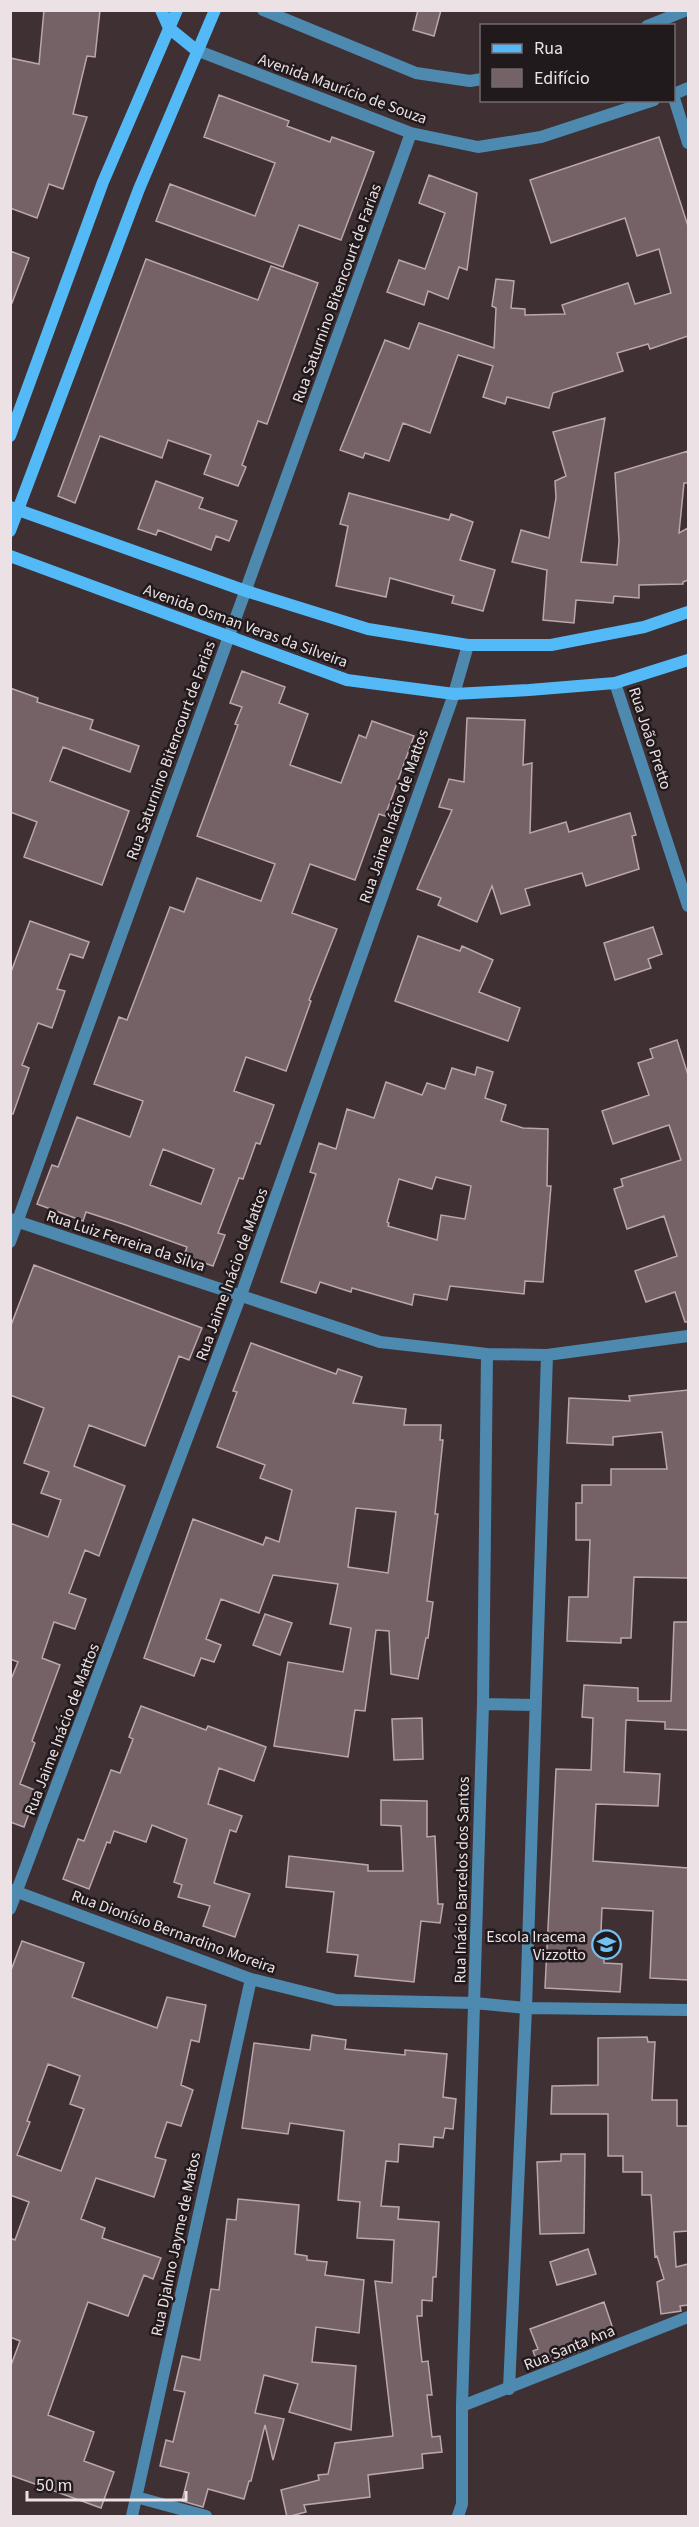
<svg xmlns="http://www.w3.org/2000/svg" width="699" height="2527" font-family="'Source Sans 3',sans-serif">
	<rect width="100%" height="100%" fill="#3f3034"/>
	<path fill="#746267" stroke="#baa6ac" stroke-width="1.5" fill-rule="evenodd" d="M44 10H100L95 57 87 56 73 114 87 117 63 189 49 184 37 218 10 208V58L39 64Z
		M418 10H441L434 36 413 30Z
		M219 95 289 121 287 126 330 142 332 137 374 152 341 240 299 225 283 267 156 221 170 184 255 216 275 163 204 137Z
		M659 137 688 226V336L650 349 648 344 617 353 623 371 553 393 549 408 507 397 505 404 483 397 493 366 458 355 430 433 403 423 389 461 365 453 363 458 340 450 385 340 409 349 419 323 494 348 496 308 492 306 496 279 514 281 511 308 525 309V315L565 314 562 305 628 283 635 304 671 293 659 249 637 256 625 218 551 243 530 180Z
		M429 175 477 193 467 270 459 267 448 299 428 291 424 305 387 292 399 260 425 269 445 213 419 203Z
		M10 251 29 258 12 303H10Z
		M146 259 258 300 271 266 318 283 267 424 258 421 242 465 246 467 238 486 204 474 211 455 168 440 162 458 100 436 75 503 58 496Z
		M605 418 581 562 617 565 619 541 615 473 688 451V483H684L679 533 688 528V580L683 582V584L639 585V598L614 596 613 603 576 600 574 623 543 620 547 570 512 562 521 530 549 538 556 498 555 481 566 476 553 432Z
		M156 481 203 498 199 508 237 521 229 541 216 536 211 550 158 530 156 535 138 529Z
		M349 493 449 520 451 514 473 522 460 560 495 570 483 611 452 603 454 596 390 578 386 597 336 586 348 526 340 524Z
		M242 671 285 687 279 703 308 714 290 765 341 783 359 735 366 738 372 721 414 736 385 816 379 814 355 880 310 864 292 913 337 929 309 1000 311 1001 286 1071 246 1057 234 1091 274 1105 260 1144 256 1143 243 1179 239 1178 218 1233 225 1235 213 1266 184 1256 187 1247 123 1224 86 1212 83 1221 37 1204 52 1165 58 1167 77 1117 130 1137 143 1101 94 1084 119 1017 127 1020 170 907 184 912 197 878 261 901 275 864 197 836 238 725 235 724 242 707 230 703ZM163 1149 214 1169 201 1204 150 1185Z
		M10 688 38 698 37 702 93 720 90 729 139 746 130 772 63 747 50 781 129 811 102 885 24 857 37 822 10 812Z
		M467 718 525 720 523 765 532 763 530 833 566 822 569 832 630 813 636 835 632 836 639 869 586 886 582 873 525 889 530 905 501 914 492 886 477 922 438 905 441 898 417 889 452 810 439 807 449 779 464 782Z
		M30 921 89 942 83 958 70 954 57 989 65 991 52 1028 38 1023 22 1065 29 1068 13 1114H10L11 972Z
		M653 927 662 954 648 959 651 968 615 980 604 943Z
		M418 936 460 951 462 946 493 960 479 992 520 1008 508 1041 395 1001Z
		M677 1040 688 1075V1322H685L675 1292 646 1302 635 1271 677 1256 664 1216 627 1229 614 1189 623 1186 621 1179 681 1160 669 1125 613 1144 602 1111 649 1095 638 1063 653 1058 650 1049Z
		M477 1067 493 1072 485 1098 506 1105 501 1121 523 1128 548 1129 547 1186H551L543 1282 525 1281 524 1294 450 1286 447 1300 414 1294 412 1305 352 1288 351 1292 320 1282 316 1293 281 1282 316 1174 310 1172 319 1143 336 1149 347 1109 374 1118 386 1082 422 1095 427 1083 445 1089 452 1068 475 1075ZM436 1177 471 1186 465 1219 441 1215 437 1240 388 1226 389 1223 387 1222 399 1179 432 1189Z
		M34 1265 202 1328 189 1360 179 1356 145 1446 89 1425 74 1466 125 1486 99 1556 85 1550 69 1593 86 1599 75 1629 54 1622 42 1658 60 1665 32 1741 35 1743 20 1784 37 1791 24 1827 10 1822V1682L18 1662 10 1659V1523L48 1537 61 1500 41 1493 49 1472 24 1463 44 1408 10 1395V1328Z
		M251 1343 336 1374 338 1369 362 1377 353 1403 406 1409 404 1425H441L440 1440H443L435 1514H438L427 1601 433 1602 428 1638H426L418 1679 391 1674 389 1631 376 1630 365 1711 355 1710 348 1757 274 1746 288 1662 343 1672 351 1628 330 1624 338 1584 273 1575 259 1613 221 1599 206 1639 221 1645 214 1662 201 1658 194 1676 144 1658 193 1519 263 1545 266 1537 279 1542 292 1490 260 1478 265 1465 217 1447 237 1392 233 1391ZM356 1508 396 1512 388 1573 348 1567Z
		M688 1390V1578L634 1577 631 1638H621V1643L567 1641 569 1597H588L590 1540H576V1503H582V1485H611V1469H667L662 1432 613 1437V1445L567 1443 569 1398 630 1401 629 1396Z
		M265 1614 292 1623 280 1655 253 1645Z
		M674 1622H688V1730L665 1729V1722L626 1720 624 1772 660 1774 658 1806 596 1804 593 1861 688 1868V1980L650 1978 653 1911 602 1908 600 1954H604V1963L622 1964 620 1992 545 1988 556 1769 591 1770 593 1718 582 1717 584 1685 638 1688V1701H671Z
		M141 1706 206 1730 208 1726 266 1747 254 1781 219 1768 208 1804 242 1816 236 1832 230 1830 214 1883 250 1894 235 1937 203 1926 210 1906 178 1897 182 1885 174 1882 187 1839 152 1825 146 1842 114 1831 110 1843 107 1842 89 1889 63 1879 78 1839 84 1841 111 1770 120 1773 133 1739 129 1737Z
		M422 1718 423 1759 394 1760 392 1719Z
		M381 1800 427 1801V1837L435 1836 438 1904H443L440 1923 421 1921 414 1982 355 1976 358 1955 327 1952 334 1892 286 1887 289 1856 368 1865V1871H403L401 1826 381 1825Z
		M22 1941 84 1963 72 1997 157 2028 167 1997 206 2005 199 2042 191 2040 181 2085 193 2090 181 2126 167 2122 155 2157 166 2160 154 2197 96 2178 81 2219 105 2228 102 2238 161 2258 153 2279 144 2275 128 2316 88 2302 48 2415 94 2432 84 2461 114 2472 101 2508 10 2475V2368L20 2341 10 2337V2238L15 2240 29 2202 10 2195V1973ZM48 2064 80 2076 70 2104 84 2109 61 2171 17 2155 30 2122 27 2121Z
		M312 2035 346 2040 345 2049 405 2055V2050L447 2054 443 2097 456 2099 453 2129 445 2128 443 2138 434 2137 433 2147 399 2144 398 2162 386 2161 381 2206 399 2207 398 2219 439 2222 436 2277H433L432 2301 422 2300V2316H417L422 2362 428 2361 432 2395H427L432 2437 440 2436 442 2452 422 2454 423 2468 368 2475 370 2497 304 2505 306 2512 287 2517 281 2490 319 2480 318 2475 328 2474 335 2443 393 2436 375 2281 392 2283 394 2240 357 2238 360 2202 338 2200 344 2131 290 2123 288 2134 242 2128 254 2043 310 2050Z
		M647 2037 648 2042H655L652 2100H677V2126H688V2231L674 2232 676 2267 688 2264V2305L680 2306 681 2311 661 2314 657 2282 664 2279 657 2256 655 2257 651 2195H642V2172H623V2156H608V2114H551L552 2086 598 2085V2038Z
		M561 2154H585L584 2233 540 2234 537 2162 561 2161Z
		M238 2199 299 2205 295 2254 307 2256V2260L327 2262 325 2275 364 2280 359 2333 316 2327 312 2362 356 2366 351 2430 289 2412 298 2384 264 2375 255 2413 284 2419 273 2460 265 2425 251 2481H249L244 2499 208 2489 203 2507 182 2501 189 2473 160 2466 166 2440 173 2442 185 2392 174 2390 182 2356 200 2360 211 2289 219 2290 227 2219 236 2220Z
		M588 2249 596 2274 557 2285 550 2262Z
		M604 2302 614 2332 580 2344 582 2350 539 2367 533 2351 538 2349 530 2329Z"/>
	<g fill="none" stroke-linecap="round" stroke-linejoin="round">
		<path stroke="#4e8ab0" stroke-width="12" d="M263 10 416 73 470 81 482 79
			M647 26 687 10
			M196 50 411 133 478 147 541 137 654 100
			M674 94 688 88
			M674 98 688 143
			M615 683 688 906
			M10 1219 380 1342 487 1354 547 1355 688 1336
			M10 1242 411 133
			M483 1704 536 1705
			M12 1890 251 1979 336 2000 475 2003 526 2008 688 2010
			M10 1909 241 1295 454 694 468 645
			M509 2389 526 2008 547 1355
			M462 2406 688 2317
			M136 2497 206 2516
			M132 2516 251 1979
			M458 2516 462 2504V2406L483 1704 487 1354"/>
		<path stroke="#53baf7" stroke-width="12" d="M161 10 169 28 196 50
			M10 436 103 182 177 10
			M10 507 246 591 368 629 468 645H551L644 627 688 612
			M10 531 139 189 215 10
			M10 556 347 680 454 694 529 690 615 683 688 660"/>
	</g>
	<defs>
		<symbol id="school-ring" viewBox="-11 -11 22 22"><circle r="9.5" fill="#211a1c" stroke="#70c1f4" stroke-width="1.5"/><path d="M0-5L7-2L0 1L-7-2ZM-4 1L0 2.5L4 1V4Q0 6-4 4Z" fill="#70c1f4"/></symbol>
	</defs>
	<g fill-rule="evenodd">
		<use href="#school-ring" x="590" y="1928" width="33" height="33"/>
	</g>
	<g text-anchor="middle" stroke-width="5" stroke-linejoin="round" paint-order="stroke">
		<g font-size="16" fill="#ece1e4" stroke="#211a1c">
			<text transform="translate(343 88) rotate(20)" y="6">Avenida Maurício de Souza</text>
			<text transform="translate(336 293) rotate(-70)" y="6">Rua Saturnino Bitencourt de Farias</text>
			<text transform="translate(246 625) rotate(20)" y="6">Avenida Osman Veras da Silveira</text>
			<text transform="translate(651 738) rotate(72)" y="6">Rua João Pretto</text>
			<text transform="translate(170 750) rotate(-70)" y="6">Rua Saturnino Bitencourt de Farias</text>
			<text transform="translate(393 816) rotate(-71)" y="6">Rua Jaime Inácio de Mattos</text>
			<text transform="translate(126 1240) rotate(18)" y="6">Rua Luiz Ferreira da Silva</text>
			<text transform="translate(231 1274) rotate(-70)" y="6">Rua Jaime Inácio de Mattos</text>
			<text transform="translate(61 1729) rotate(-69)" y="6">Rua Jaime Inácio de Mattos</text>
			<text transform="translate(461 1880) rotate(-89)" y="6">Rua Inácio Barcelos dos Santos</text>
			<text transform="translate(174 1931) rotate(20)" y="6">Rua Dionísio Bernardino Moreira</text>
			<text transform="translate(175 2244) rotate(-78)" y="6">Rua Djalmo Jayme de Matos</text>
			<text transform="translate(569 2347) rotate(-22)" y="6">Rua Santa Ana</text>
		</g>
		<g font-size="16" fill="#ece1e4" stroke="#211a1c" text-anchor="end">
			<text x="586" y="1942">Escola Iracema<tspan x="586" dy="18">Vizzotto</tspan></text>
		</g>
	</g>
	<rect width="699" height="2527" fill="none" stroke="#ece1e4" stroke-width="24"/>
	<rect x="480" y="24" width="195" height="78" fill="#211a1c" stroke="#726a6c" stroke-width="1.5"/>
	<rect x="492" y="44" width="30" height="9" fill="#53baf7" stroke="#726a6c" stroke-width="1.5"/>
	<text x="534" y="54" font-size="18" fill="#ece1e4">Rua</text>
	<rect x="492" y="69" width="30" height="18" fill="#746267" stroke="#726a6c" stroke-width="1.5"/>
	<text x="534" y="84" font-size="18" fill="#ece1e4">Edifício</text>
	<path d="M27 2491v9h159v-9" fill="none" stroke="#ece1e4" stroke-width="3"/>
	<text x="36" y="2491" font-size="18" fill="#ece1e4" stroke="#211a1c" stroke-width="4.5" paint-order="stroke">50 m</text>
</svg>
